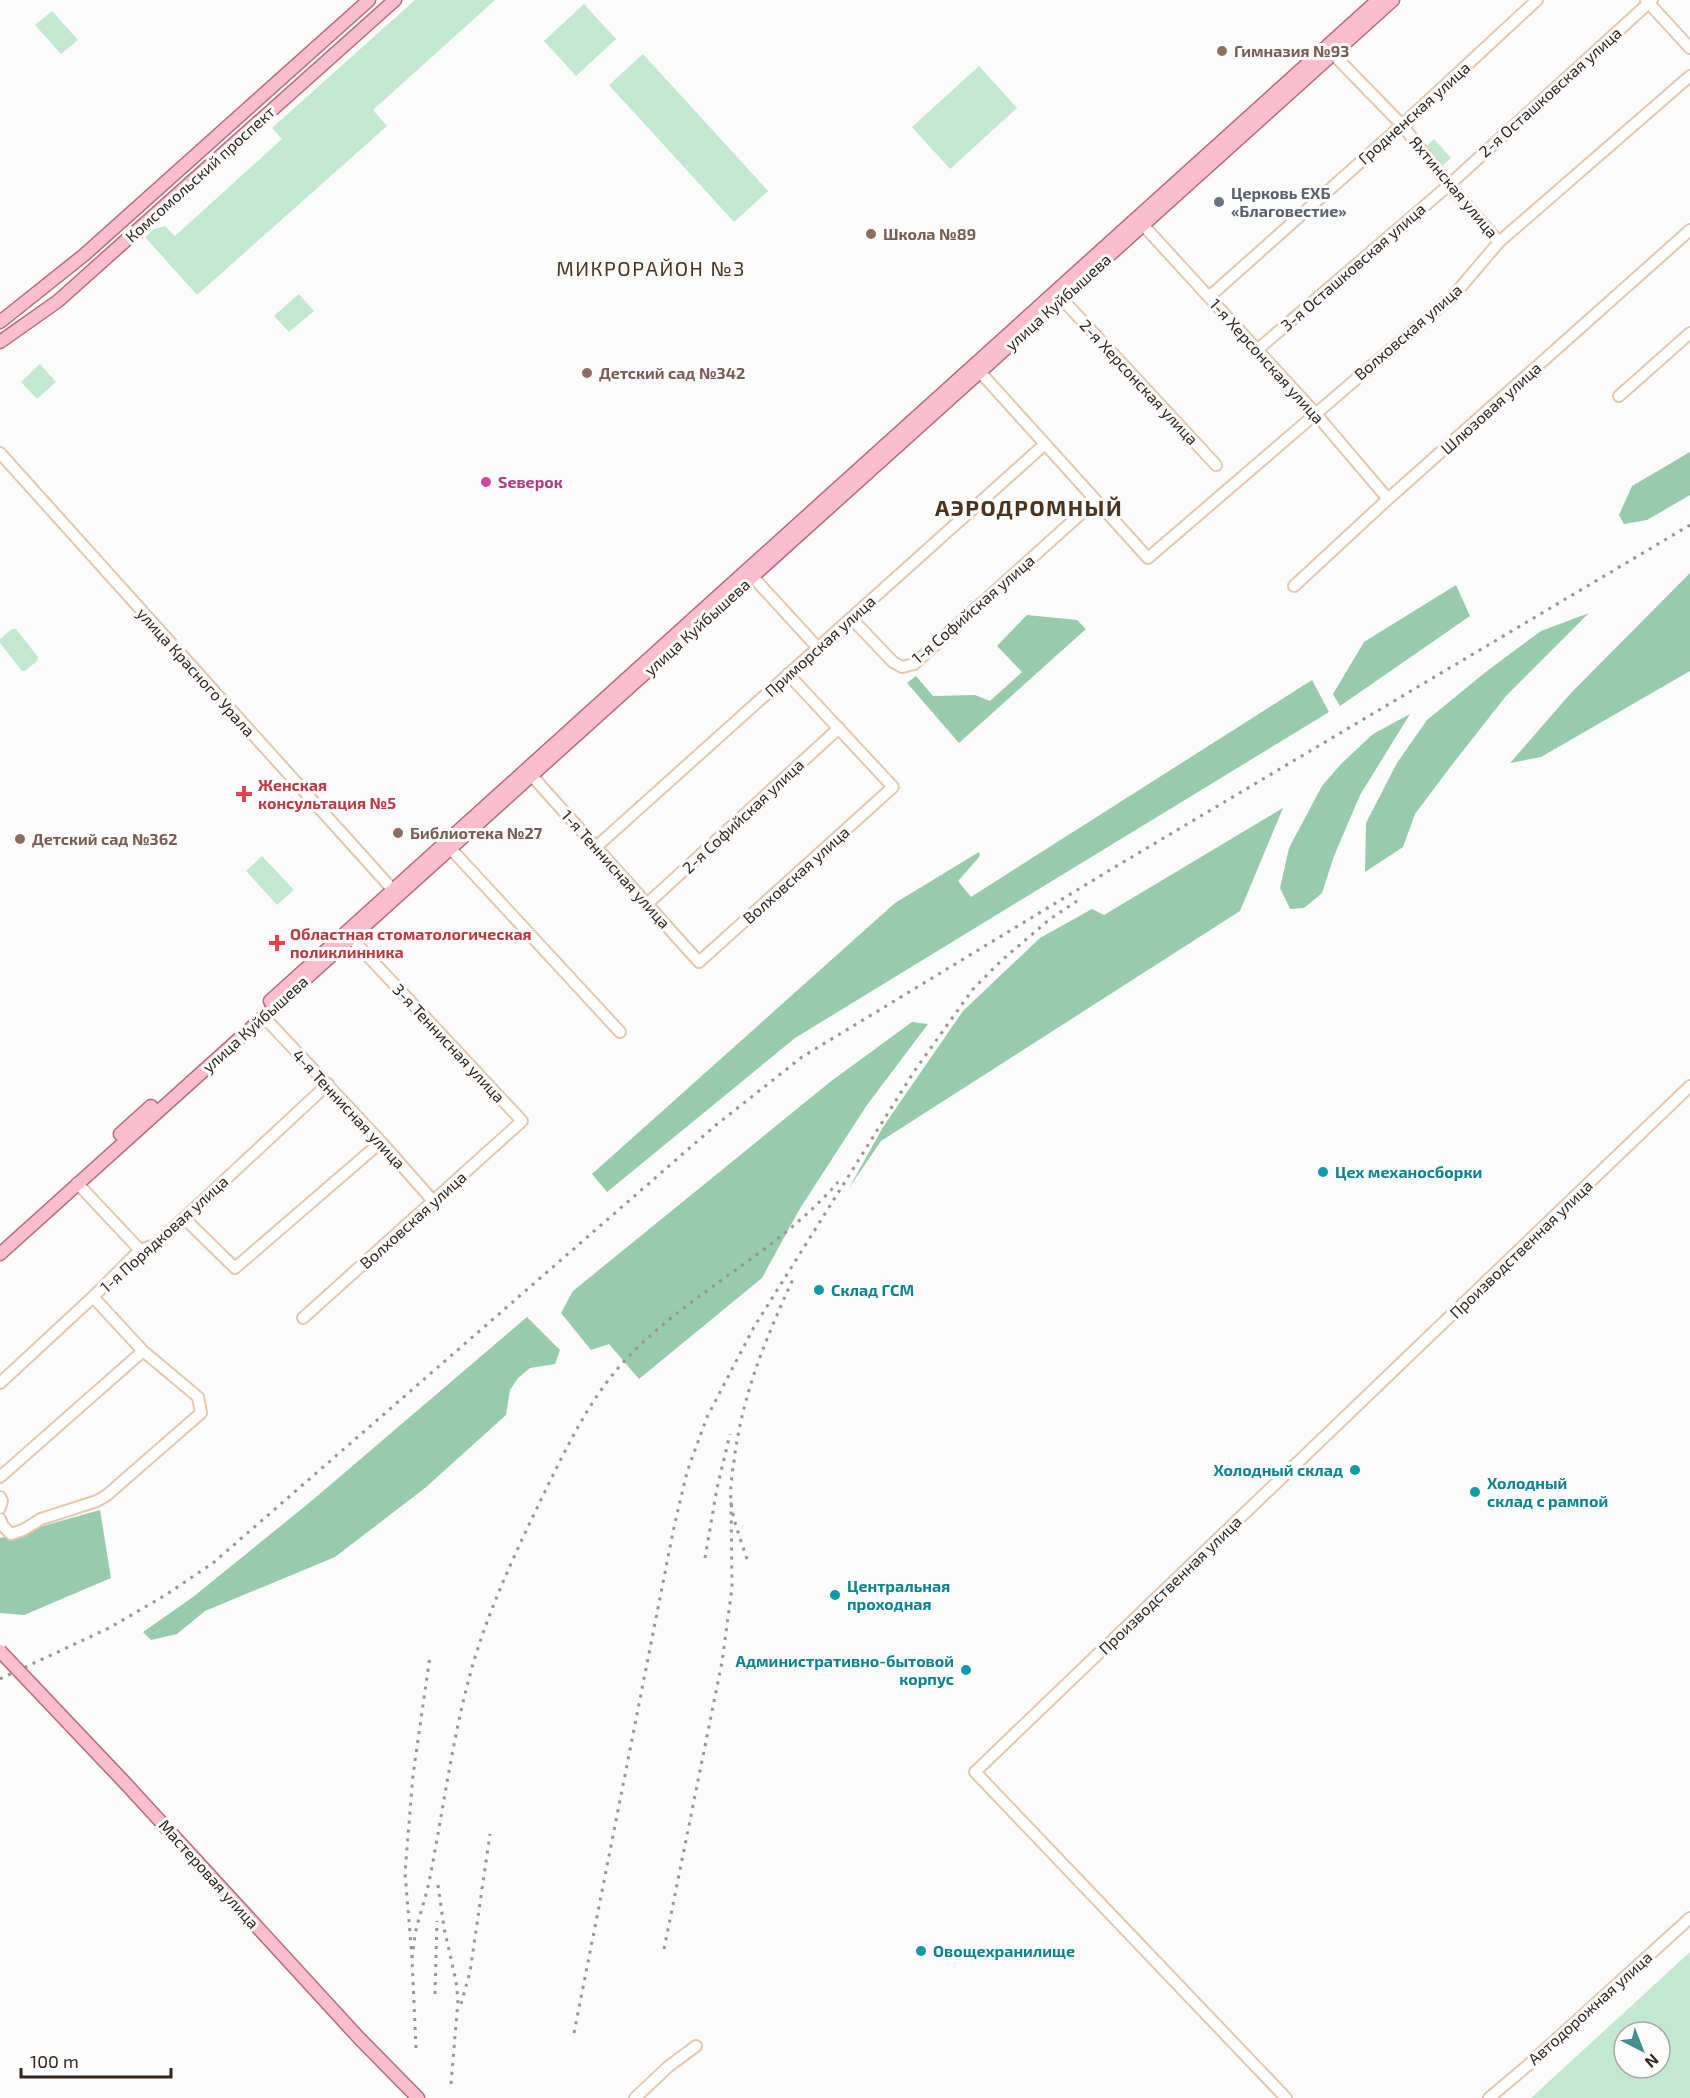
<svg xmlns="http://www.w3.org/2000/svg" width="1690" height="2098" font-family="'Exo 2',sans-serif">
	<rect width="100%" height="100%" fill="#fbfbfb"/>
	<path fill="#c2e8d1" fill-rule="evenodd" d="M415 0H495L373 110 387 126 197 295 145 237 154 229 165 226 175 236 282 139 272 128Z
		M584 4 616 39 576 76 544 41Z
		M52 11 78 40 61 54 35 25Z
		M643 54 768 191 734 222 609 85Z
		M979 66 1017 108 950 169 912 127Z
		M1434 139 1451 158 1442 166 1426 147Z
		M299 294 314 311 289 332 274 316Z
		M40 364 56 382 37 399 21 382Z
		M12 629H16L38 657 37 661 25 671H22L0 643V639Z
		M262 856 294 890 277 905 246 871Z
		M1690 1952V2098H1531ZM1624 2032H1660V2068H1624Z"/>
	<path fill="#98caac" d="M1690 452V495L1647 520 1624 524 1619 515 1632 486Z
		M1690 573V671L1541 757 1510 763 1571 693Z
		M1456 585 1470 616 1340 706 1333 694 1364 642Z
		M1589 613 1506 696 1451 766 1415 814 1403 847 1365 872 1366 823 1397 763 1427 720 1487 671 1541 631Z
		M1027 615 1077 620 1086 629 959 743 907 683 916 676 933 696 975 695 990 701 1022 672 997 646Z
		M1312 680 1329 712 795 1038 607 1192 592 1174 895 903 979 852 980 856 958 881 971 897Z
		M1410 714 1360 795 1334 856 1322 893 1304 908 1290 909 1280 888 1289 848 1322 786 1341 764 1373 734Z
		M1283 808 1240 911 881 1141 849 1188 883 1127 963 1011 1040 938 1092 909 1104 915Z
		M912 1022 928 1024 867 1105 799 1210 762 1278 639 1379 609 1344 591 1350 561 1313 573 1291 830 1082Z
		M527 1317 560 1350 555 1364 530 1368 518 1378 510 1390 506 1415 425 1488 335 1557 205 1611 177 1634 151 1640 143 1632 193 1597 309 1503Z
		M100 1510 111 1578 24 1615 0 1613V1538Z"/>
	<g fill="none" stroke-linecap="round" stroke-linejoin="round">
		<defs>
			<path id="minor" d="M1646 0 1690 48
				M1333 54 1402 125 1449 185 1499 242
				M1143 225 1315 413 1388 499
				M1209 297 1402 125 1537 0
				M1062 299 1216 465
				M1257 350 1449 185 1652 0
				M980 372 1148 558 1454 295 1499 242 1690 76
				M1619 396 1690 333
				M0 453 393 890
				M753 577 818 648
				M1294 586 1388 499 1690 230
				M851 618 893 662 902 667 914 664 1095 501
				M532 776 699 962 893 787 788 674
				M596 847 1045 444
				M451 849 620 1032
				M647 904 839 728
				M264 1017 381 1142 434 1202
				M77 1183 140 1250
				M184 1218 235 1268 381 1142
				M303 1318 522 1121 352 939
				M0 1383 93 1297 140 1250 155 1245 328 1084
				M0 1477 143 1351
				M0 1497 2 1501 0 1508
				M0 1519 3 1526 11 1534 23 1530 41 1519 97 1501 107 1495 201 1413 198 1397 143 1351 93 1297
				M635 2098 669 2066 696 2046
				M1286 2098 975 1772 1690 1086
				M1489 2098 1527 2066 1690 1918"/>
			<path id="major" d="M0 322 84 255 369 0
				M0 342 58 301 395 0
				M270 1001 1378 0
				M120 1134 151 1106
				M0 1254 1393 0
				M127 1785 359 2038 418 2098"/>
		</defs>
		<use href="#minor" stroke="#e4c7af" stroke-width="14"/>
		<use href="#major" stroke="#b36d7c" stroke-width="15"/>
		<use href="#minor" stroke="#fff" stroke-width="10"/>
		<use href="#major" stroke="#fbbece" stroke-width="12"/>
		<path stroke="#9a9591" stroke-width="3" stroke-dasharray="3 6" stroke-linecap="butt" d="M705 1558 717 1488 730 1434
			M747 1559C741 1540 733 1521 731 1502 730 1488 732 1474 734 1461 742 1395 766 1338 793 1279
			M0 1679 109 1628 164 1596 213 1563 716 1125 802 1057 1115 867 1690 525
			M438 1885 444 1928 456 1981 458 2000 451 2084
			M664 1949 722 1662 732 1588 731 1501
			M412 1958C414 1948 414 1937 417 1926 421 1910 427 1894 430 1877 444 1806 453 1733 473 1664 492 1600 521 1541 550 1481 573 1435 595 1390 632 1353 695 1289 779 1251 838 1182
			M435 1994 437 1921
			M461 2004 470 1972 490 1834
			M574 2033 674 1527 687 1472 707 1417 754 1327 915 1070 973 989 1002 960 1050 919 1077 901
			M416 2048 412 1958 405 1873 413 1775 430 1656"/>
		<defs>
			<path id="major-bridge" d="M0 1651 127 1785"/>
		</defs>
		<use href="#major-bridge" stroke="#b36d7c" stroke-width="15" stroke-linecap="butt"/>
		<use href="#major-bridge" stroke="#fbbece" stroke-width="12"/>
	</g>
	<g fill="#8d6e63" stroke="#fbfbfb" stroke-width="2">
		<circle cx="1222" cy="51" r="6"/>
		<circle cx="871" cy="234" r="6"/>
		<circle cx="587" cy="373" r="6"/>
		<circle cx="398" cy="833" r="6"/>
		<circle cx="20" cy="839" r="6"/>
	</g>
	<circle fill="#6b7280" stroke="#fbfbfb" stroke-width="2" cx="1219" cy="202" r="6"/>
	<circle fill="#d1479c" stroke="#fbfbfb" stroke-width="2" cx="486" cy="482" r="6"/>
	<g fill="#e0444e" stroke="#fbfbfb" stroke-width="2">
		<path d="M241 785h6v6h6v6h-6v6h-6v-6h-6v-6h6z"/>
		<path d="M274 934h6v6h6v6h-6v6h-6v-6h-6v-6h6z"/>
	</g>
	<g fill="#0f9aa8" stroke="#fbfbfb" stroke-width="2">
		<circle cx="1323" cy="1172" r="6"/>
		<circle cx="819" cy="1290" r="6"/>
		<circle cx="1355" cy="1470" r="6"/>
		<circle cx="1475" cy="1492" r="6"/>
		<circle cx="835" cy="1595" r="6"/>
		<circle cx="966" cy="1670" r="6"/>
		<circle cx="921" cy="1951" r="6"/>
	</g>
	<g text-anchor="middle" stroke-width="6" stroke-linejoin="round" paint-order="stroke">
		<g font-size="16" font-weight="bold" fill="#785e54" stroke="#fbfbfb" text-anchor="start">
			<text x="1234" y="57">Гимназия №93</text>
			<text x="883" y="240">Школа №89</text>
			<text x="599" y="379">Детский сад №342</text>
			<text x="410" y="839">Библиотека №27</text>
			<text x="32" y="845">Детский сад №362</text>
		</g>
		<g font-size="16" fill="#32271e" stroke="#fbfbfb">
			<text transform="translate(1550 92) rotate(-42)" y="6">2-я Осташковская улица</text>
			<text transform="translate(1414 113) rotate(-42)" y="6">Гродненская улица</text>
			<text transform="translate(200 174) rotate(-42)" y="6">Комсомольский проспект</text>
			<text transform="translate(1454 187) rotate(50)" y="6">Яхтинская улица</text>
			<text transform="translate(1353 267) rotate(-41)" y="6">3-я Осташковская улица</text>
			<text transform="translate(1058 302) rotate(-42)" y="6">улица Куйбышева</text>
			<text transform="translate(1408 332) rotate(-41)" y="6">Волховская улица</text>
			<text transform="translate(1267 361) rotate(48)" y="6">1-я Херсонская улица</text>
			<text transform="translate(1139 382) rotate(47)" y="6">2-я Херсонская улица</text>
			<text transform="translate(1491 408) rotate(-42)" y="6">Шлюзовая улица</text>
			<text transform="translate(973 609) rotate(-41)" y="6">1-я Софийская улица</text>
			<text transform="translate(697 627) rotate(-42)" y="6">улица Куйбышева</text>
			<text transform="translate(820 646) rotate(-42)" y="6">Приморская улица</text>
			<text transform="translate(196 672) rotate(48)" y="6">улица Красного Урала</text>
			<text transform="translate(743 816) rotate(-43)" y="6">2-я Софийская улица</text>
			<text transform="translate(616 869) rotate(48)" y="6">1-я Теннисная улица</text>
			<text transform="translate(796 875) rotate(-42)" y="6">Волховская улица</text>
			<text transform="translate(255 1024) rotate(-42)" y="6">улица Куйбышева</text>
			<text transform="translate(449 1043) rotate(47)" y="6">3-я Теннисная улица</text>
			<text transform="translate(349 1109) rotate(47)" y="6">4-я Теннисная улица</text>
			<text transform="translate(413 1220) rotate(-42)" y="6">Волховская улица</text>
			<text transform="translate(164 1234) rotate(-42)" y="6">1-я Порядковая улица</text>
			<text transform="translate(1521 1249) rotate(-44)" y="6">Производственная улица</text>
			<text transform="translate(1170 1585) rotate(-44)" y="6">Производственная улица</text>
			<text transform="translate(209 1874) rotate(48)" y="6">Мастеровая улица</text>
			<text transform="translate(1590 2008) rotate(-42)" y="6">Автодорожная улица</text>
		</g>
		<g font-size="16" font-weight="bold" fill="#5b616d" stroke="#fbfbfb" text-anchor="start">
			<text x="1231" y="199">Церковь ЕХБ<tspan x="1231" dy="18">«Благовестие»</tspan></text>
		</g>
		<g font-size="16" font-weight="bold" fill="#b23c85" stroke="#fbfbfb" text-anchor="start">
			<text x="498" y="488">Sеверок</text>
		</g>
		<g font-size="16" font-weight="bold" fill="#be3a42" stroke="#fbfbfb" text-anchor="start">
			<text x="258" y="791">Женская<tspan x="258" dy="18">консультация №5</tspan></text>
			<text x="290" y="940">Областная стоматологическая<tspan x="290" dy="18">поликлинника</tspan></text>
		</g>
		<g font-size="16" font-weight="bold" fill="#0d838f" stroke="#fbfbfb" text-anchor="start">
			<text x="1335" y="1178">Цех механосборки</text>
			<text x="831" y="1296">Склад ГСМ</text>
			<text x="1343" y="1476" text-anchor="end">Холодный склад</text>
			<text x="1487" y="1489">Холодный<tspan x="1487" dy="18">склад с рампой</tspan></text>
			<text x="847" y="1592">Центральная<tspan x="847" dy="18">проходная</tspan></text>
			<text x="954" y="1667" text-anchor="end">Административно-бытовой<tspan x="954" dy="18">корпус</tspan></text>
			<text x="933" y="1957">Овощехранилище</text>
		</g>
		<g font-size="20" letter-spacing="1.5" fill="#4a341f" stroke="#fbfbfb">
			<text x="651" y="276">МИКРОРАЙОН №3</text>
		</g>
		<g font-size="22" font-weight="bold" letter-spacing="1.5" fill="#4a341f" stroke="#fbfbfb">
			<text x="1029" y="516">АЭРОДРОМНЫЙ</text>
		</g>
	</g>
	<g transform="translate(1642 2050) rotate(138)"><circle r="28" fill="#fbfbfb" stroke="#aba6a3" stroke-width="1.5"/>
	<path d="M0-4.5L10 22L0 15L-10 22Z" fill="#458d90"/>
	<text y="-9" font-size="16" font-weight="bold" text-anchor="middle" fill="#32271e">N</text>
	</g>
	<path d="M21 2068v9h150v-9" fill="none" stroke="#32271e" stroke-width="3"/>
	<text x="30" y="2068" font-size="18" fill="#32271e" stroke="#fbfbfb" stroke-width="4.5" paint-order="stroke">100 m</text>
</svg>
